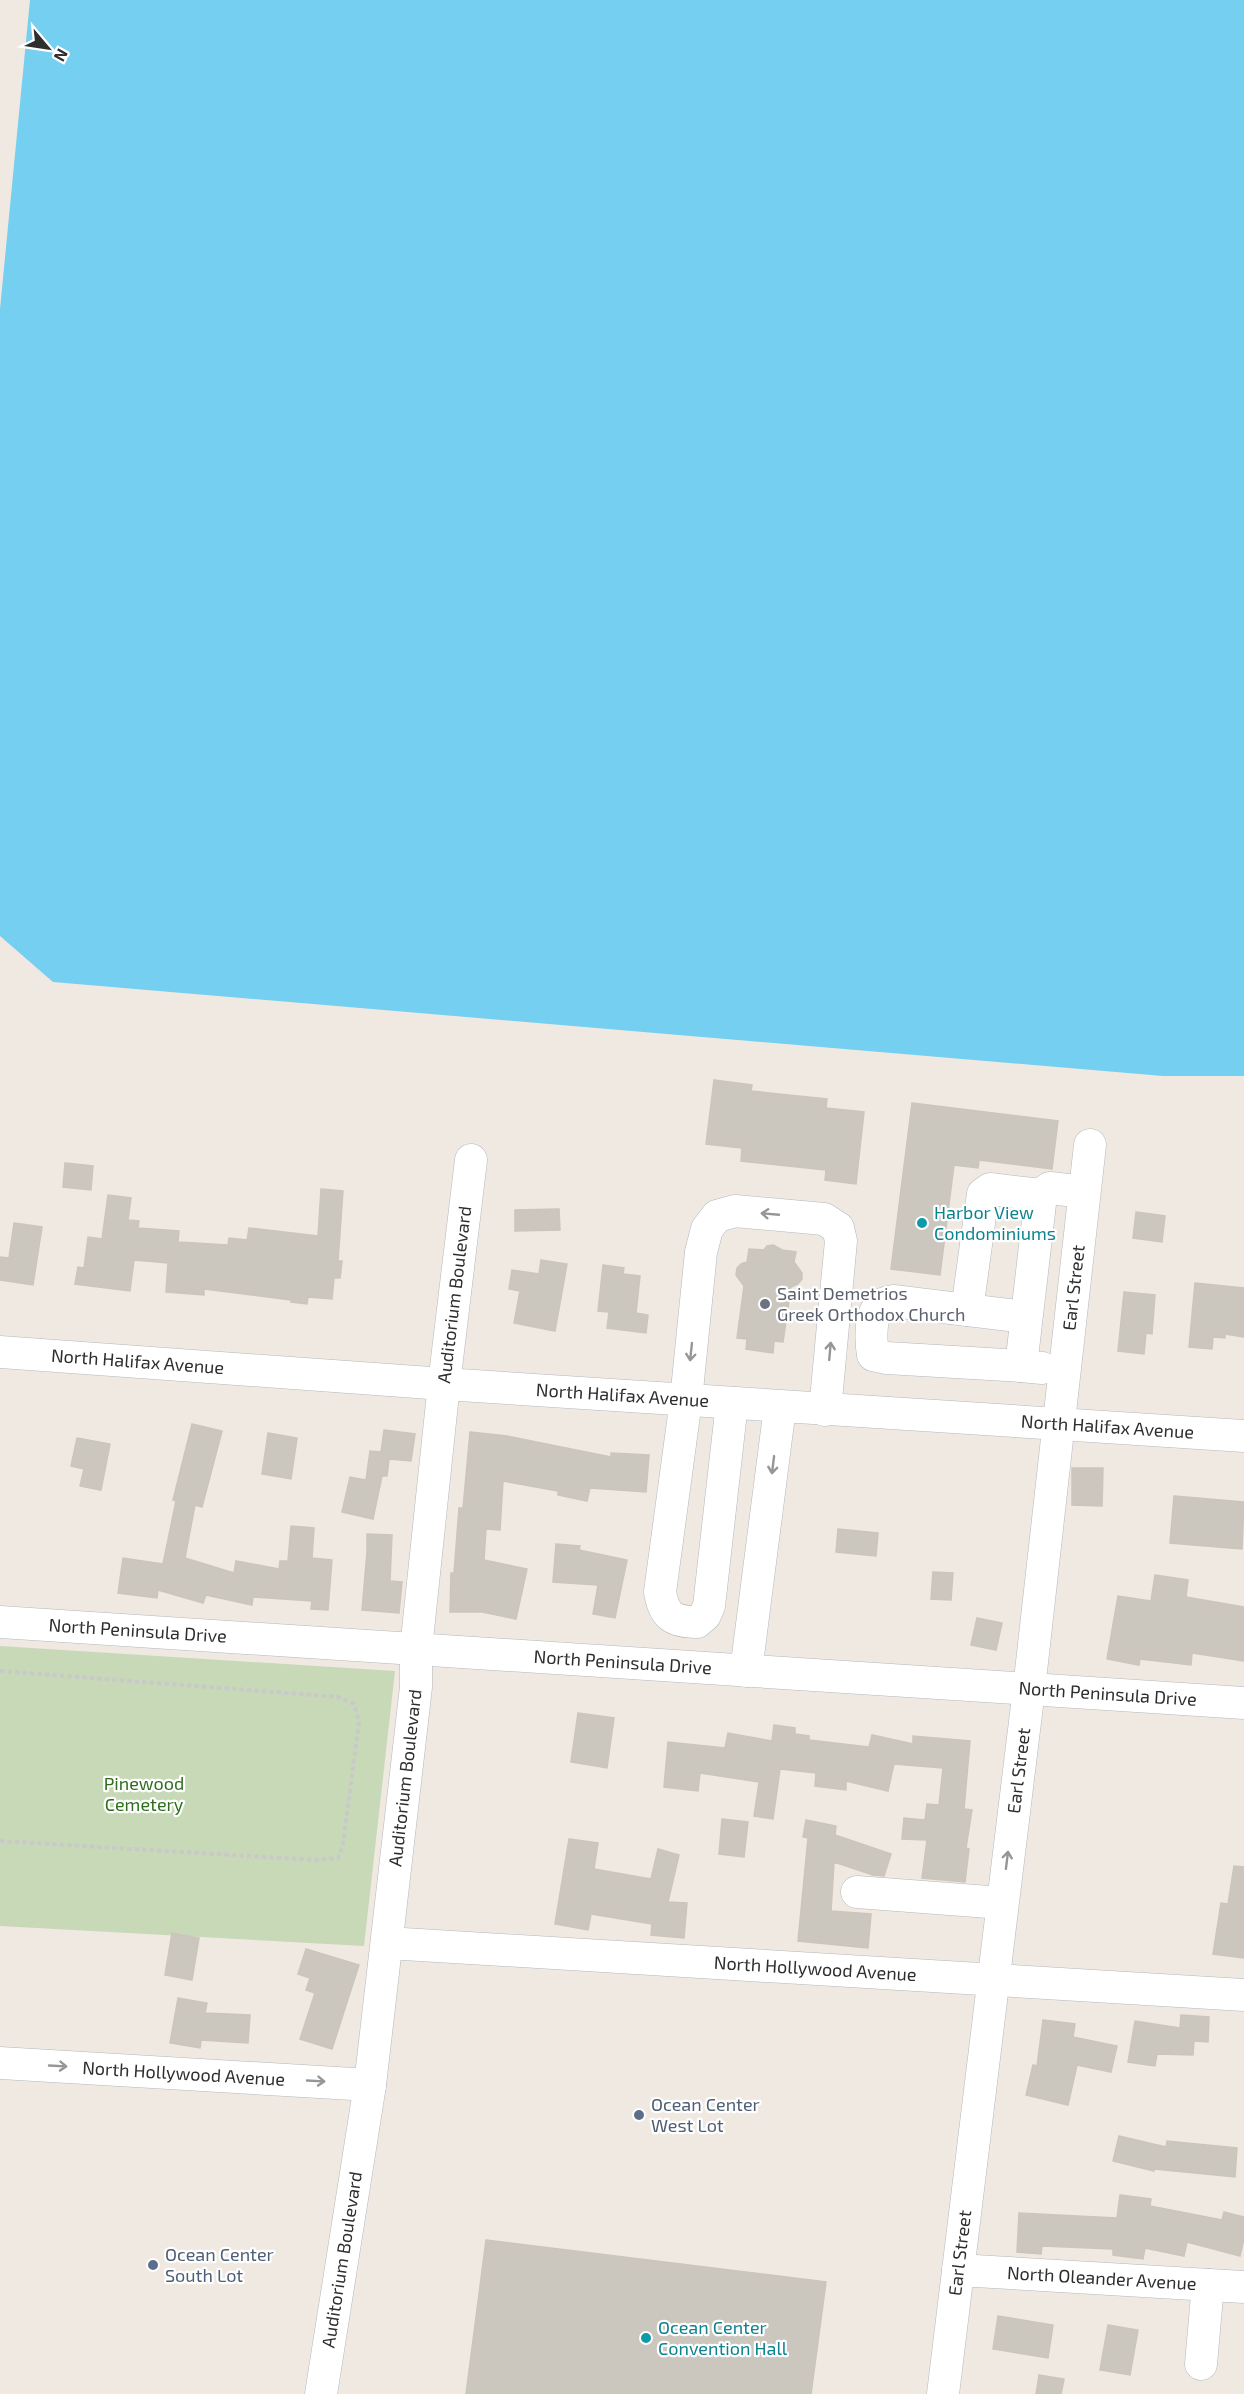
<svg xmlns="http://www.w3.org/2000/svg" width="1244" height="2394" font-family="'Exo 2',sans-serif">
	<rect width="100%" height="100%" fill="#efe9e1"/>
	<path fill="#c8d9b8" d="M0 1646 395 1671 364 1946 0 1926Z"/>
	<path fill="#75cff0" d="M0 0H1244V1076H1163L53 982 0 936Z"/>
	<path fill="#efe9e1" d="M0 0H30L0 309Z"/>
	<path fill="#cbc7bf" stroke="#cbc5ba" stroke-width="1.5" d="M714 1080 752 1085 751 1091 827 1099 826 1108 864 1112 856 1184 825 1180 826 1170 741 1161 742 1148 706 1144Z
		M912 1103 1058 1121 1052 1169 979 1160 978 1168 954 1165 940 1275 891 1269Z
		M65 1163 93 1166 91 1190 63 1187Z
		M321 1189 343 1191 338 1261H342L340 1278H334L332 1299 308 1297 307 1304 291 1302V1300L204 1289V1295L166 1292 168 1263 134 1260 130 1291 75 1284 78 1267 84 1268 88 1237 102 1239 108 1195 131 1198 128 1220 139 1221 138 1228 179 1231 178 1242 228 1245 229 1238 247 1240 249 1228 318 1236Z
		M559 1209 560 1230 515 1231V1210Z
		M1136 1212 1165 1216 1162 1242 1133 1238Z
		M14 1223 42 1227 33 1285 0 1280V1257L9 1258Z
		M773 1245 782 1250 796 1252 794 1262 802 1273V1279L798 1284 791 1287 783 1342 774 1341 773 1353 746 1349 747 1339 737 1338 744 1286 736 1275 737 1268 741 1264 747 1262 749 1249 764 1250 767 1246Z
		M541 1260 567 1264 555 1331 514 1323 520 1291 509 1289 512 1270 539 1274Z
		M603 1265 624 1268 623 1274 640 1276 636 1313 648 1315 646 1333 607 1328 609 1312 598 1311Z
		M1195 1283 1244 1288V1337L1225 1334V1338L1213 1337 1212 1349 1189 1347Z
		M1124 1292 1155 1295 1152 1334 1146 1333 1144 1354 1118 1351Z
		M192 1424 222 1431 202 1507 195 1505 185 1558 234 1573 236 1561 279 1569 280 1561H288L291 1526 314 1528 312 1558 332 1560 328 1610 311 1609 312 1601 253 1597 252 1605 206 1595 203 1603 158 1590 157 1598 118 1593 123 1558 163 1564 176 1501 173 1500Z
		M384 1430 415 1434 411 1461 389 1459 387 1476H382L373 1519 342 1512 350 1477 366 1480 370 1451 381 1452Z
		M470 1432 507 1436 611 1457V1453L649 1455 646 1492 590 1488 587 1501 558 1495V1491L503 1481 500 1530 486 1529 484 1560 527 1569 516 1619 482 1612H450L451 1573H454L459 1508H463Z
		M268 1433 297 1438 291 1479 262 1474Z
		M77 1438 110 1444 101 1490 80 1486 84 1469 71 1466Z
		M1072 1468H1103L1102 1506 1072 1505Z
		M1174 1496 1244 1502 1242 1549 1170 1543Z
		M838 1529 878 1533 876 1556 836 1552Z
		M367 1534 392 1535 390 1581 402 1582 399 1613 362 1610 367 1552Z
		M556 1544 580 1546 579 1550 627 1560 615 1618 593 1614 598 1585 553 1582Z
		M933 1572 953 1573 951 1600 931 1599Z
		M1155 1575 1188 1580 1186 1597 1244 1607V1661L1192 1653 1191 1665 1140 1659 1139 1665 1107 1659 1118 1596 1151 1601Z
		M977 1618 1002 1623 996 1650 971 1645Z
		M578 1713 614 1718 607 1768 571 1762Z
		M774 1725 795 1728V1734L809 1736V1740L869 1747 872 1735 913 1744V1736L970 1741 964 1809 972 1810 966 1848 969 1849 965 1882 922 1878 927 1840 902 1839 904 1818 925 1820 927 1804 939 1805 943 1768 894 1764 888 1791 846 1781V1790L815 1786 816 1773 780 1769 773 1819 754 1816 759 1782 700 1773 698 1791 664 1787 668 1742 725 1748 728 1733 772 1741Z
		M722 1819 748 1822 744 1857 719 1854Z
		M806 1820 836 1826 835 1835 891 1854 884 1876 873 1875 834 1862 831 1911 871 1914 868 1948 798 1941 808 1838 803 1837Z
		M569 1839 598 1843 594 1869 651 1879 658 1849 679 1855 668 1902 687 1903 684 1938 651 1935 652 1924 591 1914 588 1930 555 1924Z
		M1234 1866 1244 1867V1958L1213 1954 1221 1903 1228 1904Z
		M172 1933 199 1938 192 1980 165 1975Z
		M306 1949 359 1965 332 2049 300 2039 315 1993 306 1990 310 1978 298 1974Z
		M178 1998 207 2003 205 2013 250 2015 248 2043 201 2040 200 2048 170 2043Z
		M1181 2015 1209 2017 1208 2042 1194 2041 1193 2055 1157 2054 1155 2066 1128 2062 1135 2021 1180 2028Z
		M1043 2020 1075 2024 1073 2037 1117 2046 1111 2072 1077 2065 1068 2105 1026 2095 1033 2065 1037 2066Z
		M1119 2136 1166 2147 1167 2141 1237 2148 1235 2177 1154 2169V2171L1113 2161Z
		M1120 2195 1151 2199 1150 2206 1222 2220 1224 2212 1244 2217V2239L1240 2256 1187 2242 1184 2256 1145 2248 1143 2259 1113 2255V2249L1042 2246 1041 2254 1017 2252 1019 2213 1117 2218Z
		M486 2240 826 2282 811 2394H466Z
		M998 2316 1053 2325 1048 2358 993 2349Z
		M1108 2325 1138 2330 1130 2375 1100 2370Z
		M1039 2375 1064 2379 1061 2394H1036Z"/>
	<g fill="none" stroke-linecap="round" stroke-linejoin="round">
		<defs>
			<g id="minor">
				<path d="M967 1310 983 1194 990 1189 1041 1195"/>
				<path id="s1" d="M0 1352 444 1384 1244 1436"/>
				<path d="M1021 1366 887 1358 873 1355C871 1343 870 1322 876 1311 879 1304 886 1302 893 1301L1026 1317"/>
				<path d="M1042 1368 1021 1366 1041 1195 1050 1188 1084 1192"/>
				<path d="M732 1403 709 1606 705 1615 697 1622C673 1622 664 1616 660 1592L686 1400 701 1252 707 1229 717 1216 735 1211 824 1219 838 1228 841 1241 825 1410"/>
				<path id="s2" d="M0 1622 1244 1703"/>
				<path d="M746 1671 780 1407"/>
				<path d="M857 1892 1002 1903"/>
				<path id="s3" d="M387 1943 1244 1995"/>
				<path id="s4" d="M0 2063 370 2085"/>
				<path id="s5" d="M958 2270 1244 2287"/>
				<path d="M1201 2364 1208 2285"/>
				<path id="s6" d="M321 2394 370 2085 416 1687V1649L444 1384 471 1160"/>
				<path id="s7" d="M943 2394 1029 1689 1090 1145"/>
			</g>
		</defs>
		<use href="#minor" stroke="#b4b7c1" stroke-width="33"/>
		<path stroke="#c9c9c9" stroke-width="4" stroke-dasharray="4.5 3" stroke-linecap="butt" d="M0 1671 339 1697 354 1704 359 1722 343 1844 338 1858 315 1860 0 1841"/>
		<use href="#minor" stroke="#fff" stroke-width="32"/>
	</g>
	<defs><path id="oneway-shaft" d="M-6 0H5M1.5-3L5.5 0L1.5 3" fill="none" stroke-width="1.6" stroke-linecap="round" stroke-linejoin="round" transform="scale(1.5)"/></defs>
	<g stroke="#969696">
		<use href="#oneway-shaft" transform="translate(770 1214) rotate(-175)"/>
		<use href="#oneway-shaft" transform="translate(830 1351) rotate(-85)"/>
		<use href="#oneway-shaft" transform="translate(691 1352) rotate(96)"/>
		<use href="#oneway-shaft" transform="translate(773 1465) rotate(97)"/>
		<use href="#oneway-shaft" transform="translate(1007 1860) rotate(-83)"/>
		<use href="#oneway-shaft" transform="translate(58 2066) rotate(3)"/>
		<use href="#oneway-shaft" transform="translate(316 2081) rotate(3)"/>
	</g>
	<g fill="#0f9aa8" stroke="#fff" stroke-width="2">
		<circle cx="922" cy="1223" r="6"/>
		<circle cx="646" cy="2338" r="6"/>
	</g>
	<circle fill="#6b7280" stroke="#fff" stroke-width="2" cx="765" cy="1304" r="6"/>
	<g fill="#5c6f8a" stroke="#fff" stroke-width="2">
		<circle cx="639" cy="2115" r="6"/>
		<circle cx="153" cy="2265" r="6"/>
	</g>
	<g text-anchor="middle" stroke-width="4.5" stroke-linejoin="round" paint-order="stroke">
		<g font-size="18" fill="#0d838f" stroke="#fff" text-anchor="start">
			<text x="934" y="1219">Harbor View<tspan x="934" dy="21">Condominiums</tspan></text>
			<text x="658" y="2334">Ocean Center<tspan x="658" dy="21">Convention Hall</tspan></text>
		</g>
		<g font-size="18" fill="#2e2e2e" stroke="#fff">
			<text dy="6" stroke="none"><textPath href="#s7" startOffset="1114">Earl Street</textPath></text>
			<text dy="6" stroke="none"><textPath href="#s6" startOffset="1108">Auditorium Boulevard</textPath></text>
			<text dy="6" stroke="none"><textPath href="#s1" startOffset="138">North Halifax Avenue</textPath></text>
			<text dy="6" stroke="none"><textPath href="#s1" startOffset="624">North Halifax Avenue</textPath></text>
			<text dy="6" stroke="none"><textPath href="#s1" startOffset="1110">North Halifax Avenue</textPath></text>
			<text dy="6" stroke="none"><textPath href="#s2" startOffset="138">North Peninsula Drive</textPath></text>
			<text dy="6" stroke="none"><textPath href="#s2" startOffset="624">North Peninsula Drive</textPath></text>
			<text dy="6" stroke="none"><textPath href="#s2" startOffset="1110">North Peninsula Drive</textPath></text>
			<text dy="6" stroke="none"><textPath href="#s7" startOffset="628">Earl Street</textPath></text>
			<text dy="6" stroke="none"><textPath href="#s6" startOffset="622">Auditorium Boulevard</textPath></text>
			<text dy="6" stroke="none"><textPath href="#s3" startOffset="429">North Hollywood Avenue</textPath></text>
			<text dy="6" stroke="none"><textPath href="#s4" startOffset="184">North Hollywood Avenue</textPath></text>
			<text dy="6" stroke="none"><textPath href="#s7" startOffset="142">Earl Street</textPath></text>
			<text dy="6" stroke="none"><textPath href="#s6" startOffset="136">Auditorium Boulevard</textPath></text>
			<text dy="6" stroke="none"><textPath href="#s5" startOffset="144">North Oleander Avenue</textPath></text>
		</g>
		<g font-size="18" fill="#5b616d" stroke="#fff" text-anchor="start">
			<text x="777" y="1300">Saint Demetrios<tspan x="777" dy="21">Greek Orthodox Church</tspan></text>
		</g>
		<g font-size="18" fill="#2c6e1b" stroke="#fff">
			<text x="144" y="1790">Pinewood<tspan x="144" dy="21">Cemetery</tspan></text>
		</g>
		<g font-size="18" fill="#4e5e75" stroke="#fff" text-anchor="start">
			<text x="651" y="2111">Ocean Center<tspan x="651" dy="21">West Lot</tspan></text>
			<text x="165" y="2261">Ocean Center<tspan x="165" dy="21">South Lot</tspan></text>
		</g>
	</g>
	<g transform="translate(48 48) rotate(119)" stroke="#ffffff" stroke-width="4.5" paint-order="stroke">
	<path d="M0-4.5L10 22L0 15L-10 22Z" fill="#2e2e2e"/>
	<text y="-9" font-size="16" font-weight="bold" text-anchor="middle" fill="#2e2e2e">N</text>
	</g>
</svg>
